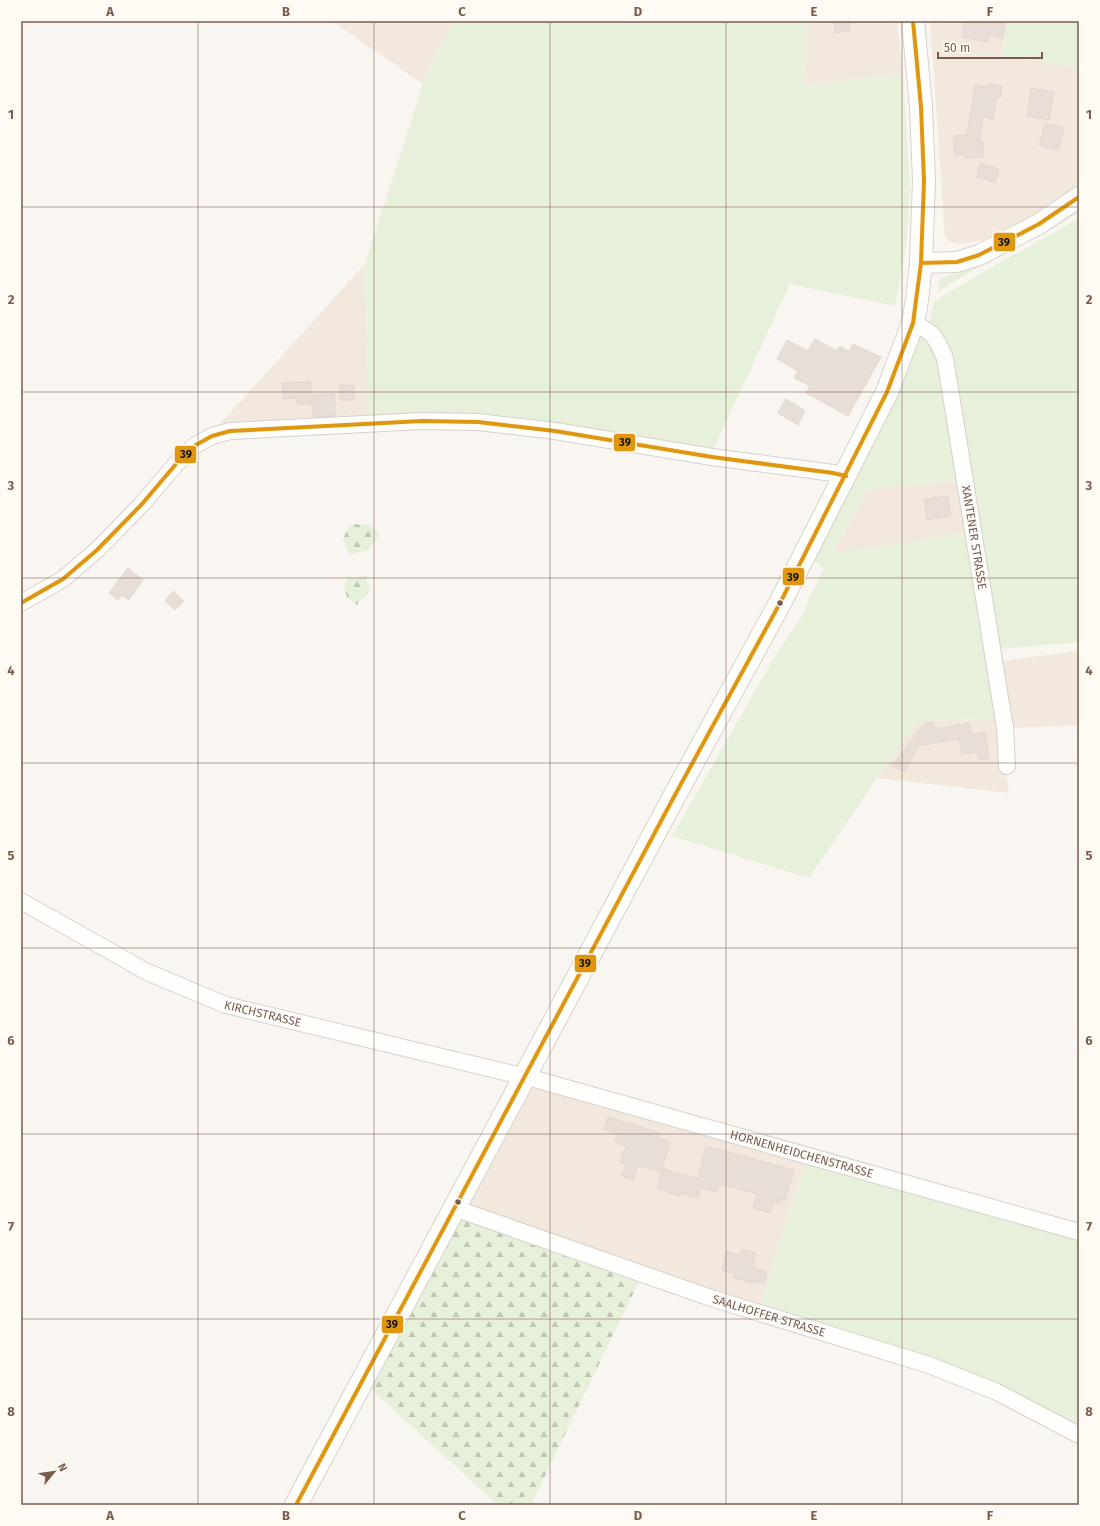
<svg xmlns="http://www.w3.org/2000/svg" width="1100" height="1526" font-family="'Fira Sans',sans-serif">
	<defs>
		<pattern id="forest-firs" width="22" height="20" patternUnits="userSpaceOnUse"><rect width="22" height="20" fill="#e7f0db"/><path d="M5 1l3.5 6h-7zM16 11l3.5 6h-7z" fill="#c0c6b4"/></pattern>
	</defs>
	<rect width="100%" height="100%" fill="#f9f5f0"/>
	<path fill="#f2e8de" d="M332 21H456L433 60 423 84Z
		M595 21H665L648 24H612Z
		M807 21H897L903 74 804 85Z
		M930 21H1008L1002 56 1079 67V186L1038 213 990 237 975 242 959 244 951 242 945 237Z
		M365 264 369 418 222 427 219 425Z
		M958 480 968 533 832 554 867 489Z
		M1079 651V725L1011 728 1001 672 1003 663 1009 660Z
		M997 717 1009 793 877 778 918 721 986 719Z
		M524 1077 807 1155 758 1313 454 1208Z"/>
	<path fill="#e7f0db" d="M456 21H595C618 25 641 26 665 21H807L804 85 903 74 910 184 907 240 895 306 790 284 713 450 369 418 365 264 423 84 433 60Z
		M1008 21H1079V67L1002 56Z
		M1079 208V212L1064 222 972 271 937 292 941 278 967 270 1013 247Z
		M1079 218V642L1000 649 969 479 929 323 934 302C981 271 1031 247 1079 218Z
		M918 333 935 344 958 480 867 489 832 553 968 533 997 717 986 719 918 721 877 778 809 878 672 836 774 658 800 619 824 568 811 560Z
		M807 1155 1079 1232V1435L997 1392 758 1313Z"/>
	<path fill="url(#forest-firs)" d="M350 524 369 525 380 534 368 550 350 555 343 539Z
		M366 576 370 590 357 605 347 597 344 588 348 578Z
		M454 1208 643 1273 531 1505H498L362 1381Z"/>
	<path fill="#e6ded7" stroke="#e2d8d2" d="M834 21H849L850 31 835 33Z
		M965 21H987L1005 24 1003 38 989 36 988 42 962 37Z
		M990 84 1002 86 1000 98 997 97 993 119 983 117 980 141H983L984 157 965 158V155H955L953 136 967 135 975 85 989 87Z
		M1031 88 1054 92 1049 120 1027 116Z
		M1045 123 1064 128 1058 150 1039 145Z
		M980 164 999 169 995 182 977 177Z
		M815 339 837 351 840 346 849 351 853 344 881 357 848 416 806 393 810 386 794 378 798 371 777 359 787 340 808 351Z
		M311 382V395L335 394V416L313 417 312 401V404H297L296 398 283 399 282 383Z
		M340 385H354V400H340Z
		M786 399 805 411 798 425 778 413Z
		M948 496 951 516 927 520 924 499Z
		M128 568 143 580 129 600 122 595 118 600 109 593Z
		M173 591 184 601 175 610 165 601Z
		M934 722 935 729 970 723 971 734 985 732 989 758 979 760 977 752 962 754 959 739 918 746 905 771 892 766 921 728 926 723Z
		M608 1117 660 1133 658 1138 670 1142 662 1168 698 1179 706 1146 794 1170 785 1201 780 1199 779 1204 773 1202 770 1213 753 1208 757 1194 719 1184 717 1192 701 1188 698 1198 681 1193 680 1196 657 1189 662 1169 661 1172 638 1165 633 1180 622 1176 626 1164 620 1162 626 1146 615 1142 618 1134 604 1129Z
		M742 1249 756 1253 752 1267 767 1272 764 1284 753 1281 752 1283 734 1278 735 1274 722 1270 727 1251 740 1255Z"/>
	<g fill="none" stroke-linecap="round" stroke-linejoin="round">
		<defs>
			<g id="minor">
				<path id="s1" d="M913 323C934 332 936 338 945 358L1005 728 1007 766"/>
				<path d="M21 603 63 579 97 550 142 504 176 464 194 446 212 436 230 431 422 421 478 422 555 431 712 457 833 473 846 476"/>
				<path id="s2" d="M21 901 147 972 226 1005 538 1080 1079 1232"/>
				<path id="s3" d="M454 1208 714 1299 929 1365 997 1392 1079 1435"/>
			</g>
			<path id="tertiary" d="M921 263 957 262 979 255 1039 224 1079 197"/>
			<path id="secondary" d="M296 1505 676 793 780 603 887 392 913 323 917 300 921 263 924 181 921 107 913 21"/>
		</defs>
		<use href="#minor" stroke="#d7d1cb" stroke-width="18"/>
		<use href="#tertiary" stroke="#d7d1cb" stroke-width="22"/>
		<use href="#secondary" stroke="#d9d2cb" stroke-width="24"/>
		<use href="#minor" stroke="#fefefd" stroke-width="16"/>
		<use href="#tertiary" stroke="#fefefd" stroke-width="20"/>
		<use href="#secondary" stroke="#fefefd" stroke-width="22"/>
		<defs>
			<path id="bus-1" d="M921 263 957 262 979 255 1039 224 1079 197
				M21 603 63 579 97 550 142 504 176 464 194 446 212 436 230 431 422 421 478 422 555 431 712 457 833 473 846 476
				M296 1505 676 793 780 603 887 392 913 323 921 263 924 181 921 107 913 21"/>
		</defs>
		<use href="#bus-1" stroke="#fffaf3" stroke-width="7"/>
		<use href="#bus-1" stroke="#de970f" stroke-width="4"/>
	</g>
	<path fill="none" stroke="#7a5c4d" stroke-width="1" stroke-opacity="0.55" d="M198 21V1505M374 21V1505M550 21V1505M726 21V1505M902 21V1505M21 207H1079M21 392H1079M21 578H1079M21 763H1079M21 948H1079M21 1134H1079M21 1319H1079"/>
	<g fill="#7a5c4d" stroke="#fffaf3" stroke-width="1.5">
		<circle cx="780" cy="603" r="3.5"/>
		<circle cx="458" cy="1202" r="3.5"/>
	</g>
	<g text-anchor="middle" stroke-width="3.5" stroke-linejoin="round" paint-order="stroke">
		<g font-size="12" fill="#7a5c4d" stroke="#fffaf3">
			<text dy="4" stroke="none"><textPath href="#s1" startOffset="231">XANTENER STRASSE</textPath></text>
			<text dy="4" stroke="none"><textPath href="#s2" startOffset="268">KIRCHSTRASSE</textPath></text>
			<text dy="4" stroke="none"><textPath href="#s2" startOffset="825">HORNENHEIDCHENSTRASSE</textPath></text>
			<text dy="4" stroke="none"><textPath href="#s3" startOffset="333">SAALHOFFER STRASSE</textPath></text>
		</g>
	</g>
	<g stroke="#fffaf3" stroke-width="1.5">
		<rect x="993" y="232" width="23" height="20" rx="4" fill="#de970f"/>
		<rect x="613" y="433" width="23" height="19" rx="4" fill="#de970f"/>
		<rect x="174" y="445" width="23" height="19" rx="4" fill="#de970f"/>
		<rect x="782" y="567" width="23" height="19" rx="4" fill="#de970f"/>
		<rect x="574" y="954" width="23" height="19" rx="4" fill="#de970f"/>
		<rect x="381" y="1315" width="23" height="19" rx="4" fill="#de970f"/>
	</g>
	<g font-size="11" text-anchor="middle" font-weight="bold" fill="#111">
		<text x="1004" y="246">39</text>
		<text x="625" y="446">39</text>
		<text x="186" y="458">39</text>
		<text x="793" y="581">39</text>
		<text x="585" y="967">39</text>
		<text x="392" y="1328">39</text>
	</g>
	<rect width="1100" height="1526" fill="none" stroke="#fffaf3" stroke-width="44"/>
	<g transform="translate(54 1472) rotate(61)" stroke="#fffaf3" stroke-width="3" paint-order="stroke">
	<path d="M0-3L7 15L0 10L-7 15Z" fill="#7a5c4d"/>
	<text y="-6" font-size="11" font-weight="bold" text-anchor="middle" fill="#7a5c4d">N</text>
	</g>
	<path d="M938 52v6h104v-6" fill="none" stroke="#7a5c4d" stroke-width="2"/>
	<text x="944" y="52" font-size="12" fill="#7a5c4d" stroke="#fffaf3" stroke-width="3" paint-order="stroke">50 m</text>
	<rect x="22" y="22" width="1056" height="1482" fill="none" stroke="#7a5c4d" stroke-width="1.5"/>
	<g font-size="13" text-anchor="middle" font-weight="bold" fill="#7a5c4d">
		<text x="110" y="16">A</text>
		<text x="286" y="16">B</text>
		<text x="462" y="16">C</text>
		<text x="638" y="16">D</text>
		<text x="814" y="16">E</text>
		<text x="990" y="16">F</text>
		<text x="11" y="119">1</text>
		<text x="1089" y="119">1</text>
		<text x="11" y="304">2</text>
		<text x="1089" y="304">2</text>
		<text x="11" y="490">3</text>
		<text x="1089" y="490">3</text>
		<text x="11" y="675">4</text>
		<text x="1089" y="675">4</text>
		<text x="11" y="860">5</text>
		<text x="1089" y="860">5</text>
		<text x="11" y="1045">6</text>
		<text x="1089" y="1045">6</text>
		<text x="11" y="1231">7</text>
		<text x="1089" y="1231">7</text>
		<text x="11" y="1416">8</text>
		<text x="1089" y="1416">8</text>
		<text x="110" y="1520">A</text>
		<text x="286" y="1520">B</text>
		<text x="462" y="1520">C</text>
		<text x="638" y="1520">D</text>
		<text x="814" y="1520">E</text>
		<text x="990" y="1520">F</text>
	</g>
</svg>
